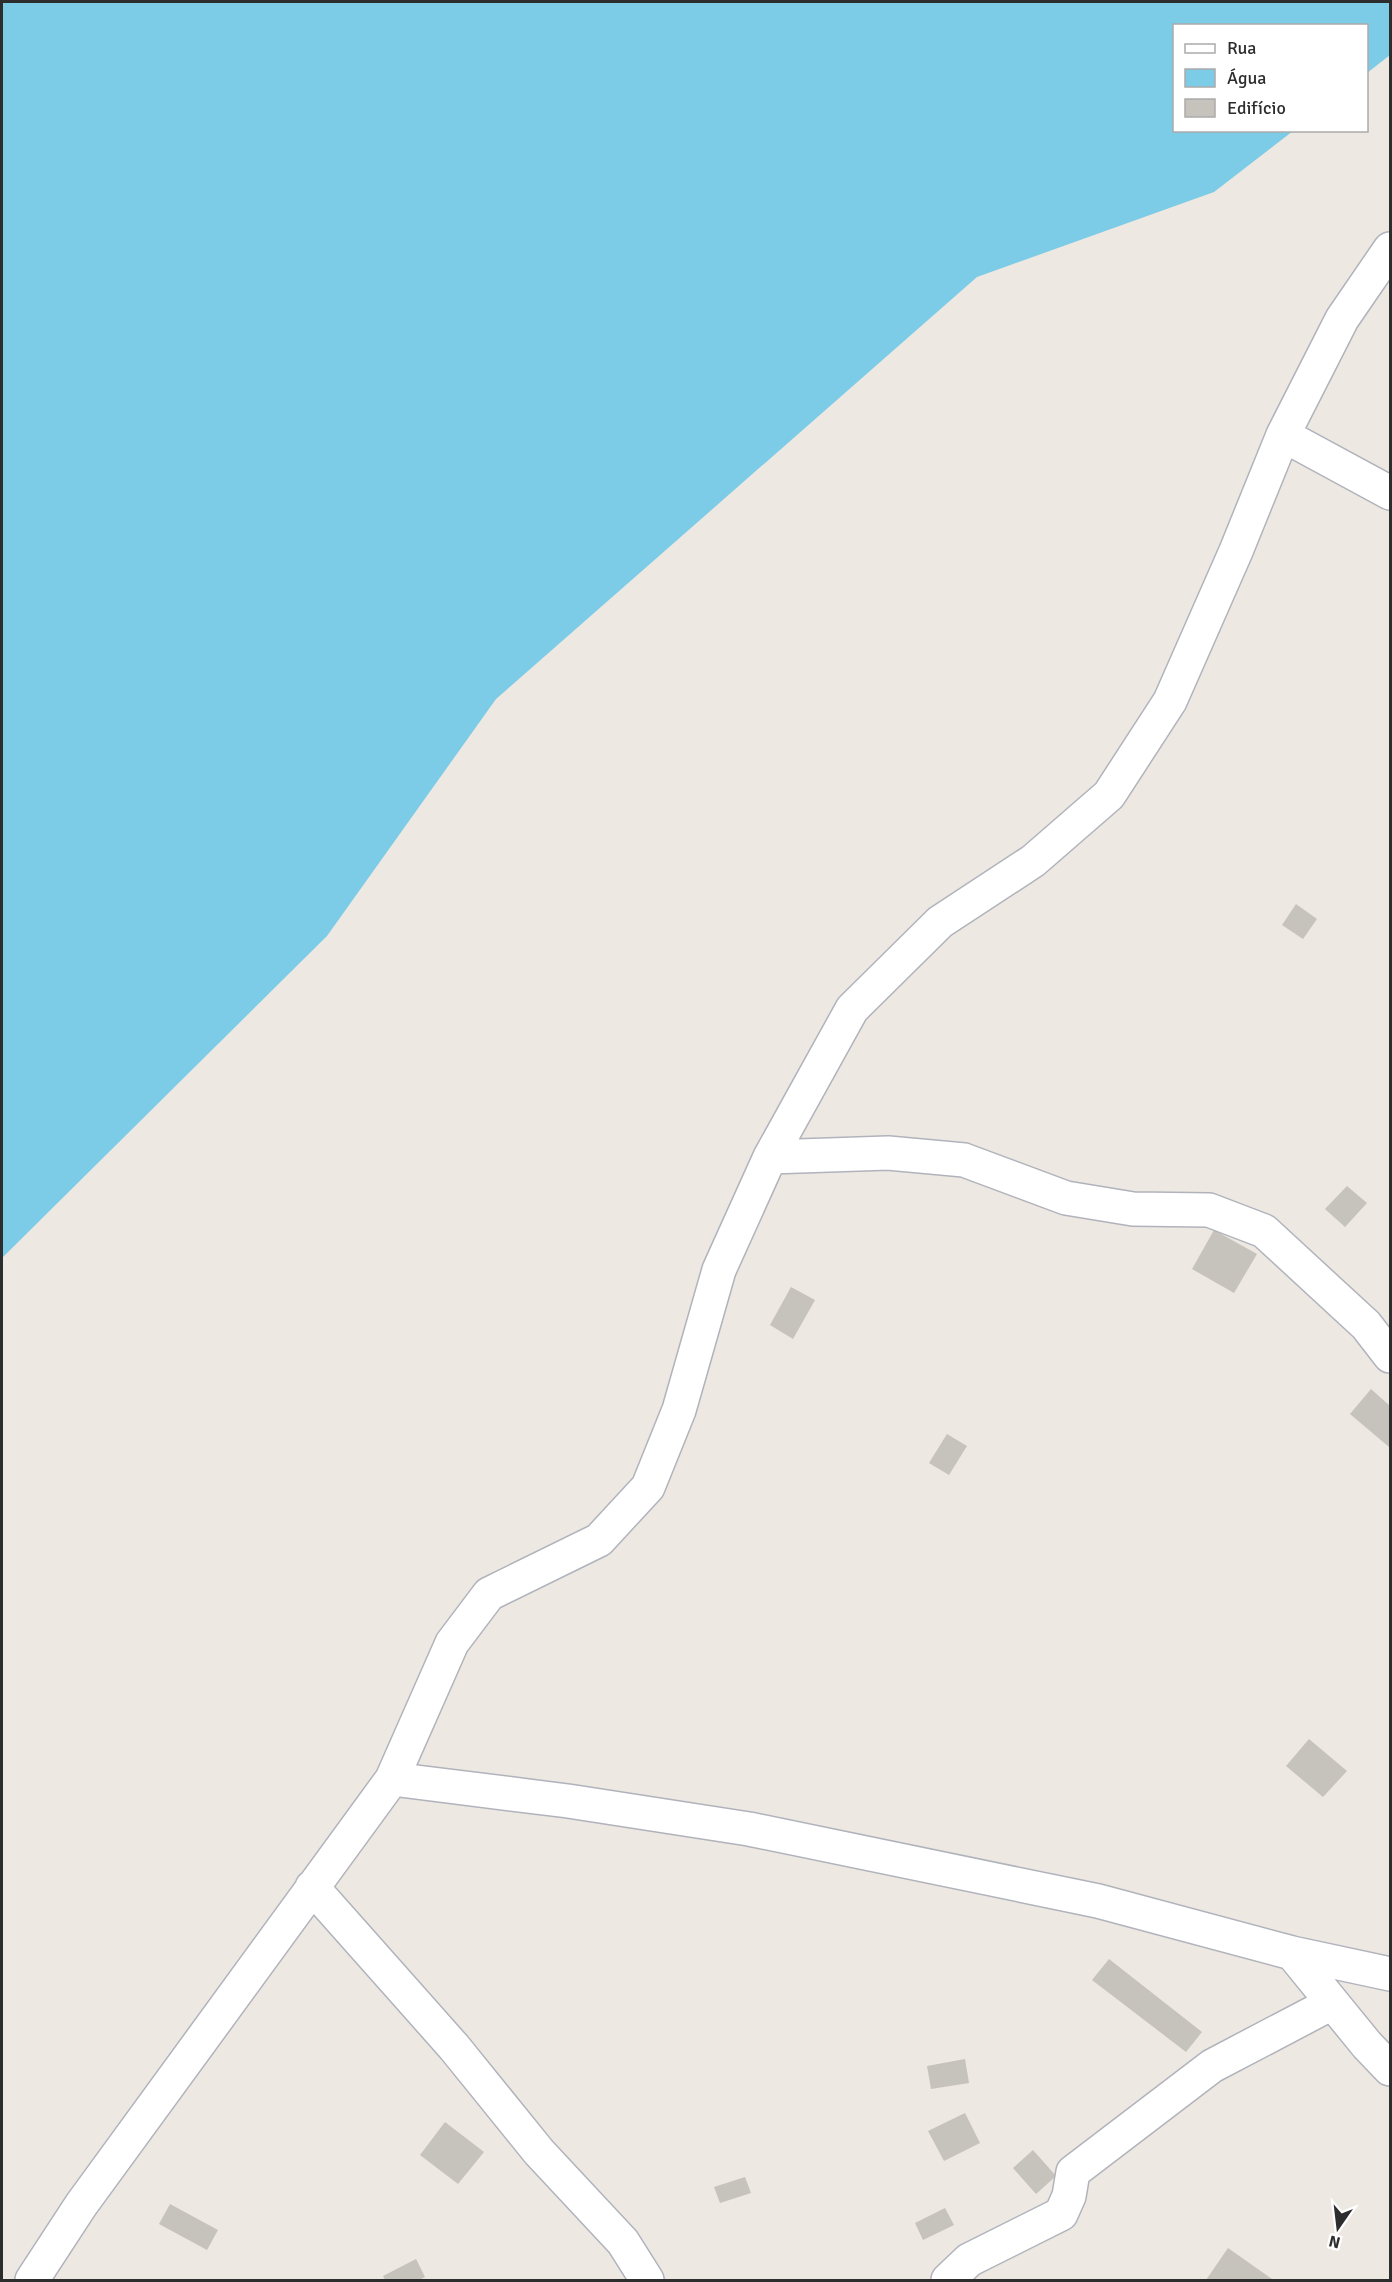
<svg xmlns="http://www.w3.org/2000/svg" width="1392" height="2282" font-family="Signika,sans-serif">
	<rect width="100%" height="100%" fill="#ede8e1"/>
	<path fill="#7ccbe7" d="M2 2H1390V55L1367 73 1366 26H1174V130L1293 131 1214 192 977 277 496 699 327 936 2 1258Z"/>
	<path fill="#c6c2bc" d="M1296 904 1317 919 1303 939 1282 925Z
		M1347 1186 1367 1203 1345 1227 1325 1209Z
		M1214 1230 1257 1254 1234 1293 1192 1269Z
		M791 1287 815 1300 793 1339 770 1325Z
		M1371 1389 1390 1406 1389 1447 1350 1414Z
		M947 1434 967 1446 949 1475 929 1463Z
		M1309 1739 1347 1771 1323 1797 1286 1766Z
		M1109 1959 1202 2032 1186 2052 1092 1980Z
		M965 2059 969 2083 931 2089 927 2066Z
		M965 2113 980 2143 944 2161 928 2131Z
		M445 2122 484 2152 458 2184 420 2155Z
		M1033 2150 1056 2176 1036 2194 1013 2168Z
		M745 2177 751 2193 720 2203 714 2187Z
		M170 2204 218 2230 207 2250 159 2224Z
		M945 2208 954 2225 923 2240 915 2223Z
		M1228 2248 1272 2279 1270 2280H1206Z
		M416 2259 425 2277 419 2280H385L383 2276Z"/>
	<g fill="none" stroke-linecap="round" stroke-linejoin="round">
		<defs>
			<path id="minor" d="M1283 435 1390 493
				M770 1157 888 1153 964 1160 1066 1198 1133 1209 1209 1210 1264 1231 1366 1325 1390 1356
				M392 1779 568 1801 749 1829 1098 1901 1292 1953 1390 1974
				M312 1887 454 2047 539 2152 623 2242 647 2280
				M1292 1953 1367 2045 1390 2069
				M32 2280 81 2205 392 1779 452 1643 489 1594 599 1540 648 1487 679 1410 719 1270 770 1157 852 1009 940 922 1033 861 1109 795 1170 701 1236 551 1283 435 1342 319 1390 249
				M948 2280 969 2260 1061 2214 1069 2196 1073 2172 1212 2066 1332 2003"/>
		</defs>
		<use href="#minor" stroke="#b1b3bc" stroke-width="36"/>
		<use href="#minor" stroke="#fff" stroke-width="33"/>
	</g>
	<rect width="1392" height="2282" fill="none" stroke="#2d2d2d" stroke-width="6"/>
	<rect x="1173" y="24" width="195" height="108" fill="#ffffff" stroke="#ababab" stroke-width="1.5"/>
	<rect x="1185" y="44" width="30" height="9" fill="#ffffff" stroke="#ababab" stroke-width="1.5"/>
	<text x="1227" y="54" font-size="18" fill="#2d2d2d">Rua</text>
	<rect x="1185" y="69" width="30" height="18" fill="#7ccbe7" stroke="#ababab" stroke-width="1.5"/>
	<text x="1227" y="84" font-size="18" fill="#2d2d2d">Água</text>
	<rect x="1185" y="99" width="30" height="18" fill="#c6c2bc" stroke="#ababab" stroke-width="1.5"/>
	<text x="1227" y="114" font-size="18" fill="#2d2d2d">Edifício</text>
	<g transform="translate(1338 2228) rotate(194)" stroke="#ffffff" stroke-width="4.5" paint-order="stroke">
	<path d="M0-4.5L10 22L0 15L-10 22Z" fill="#2d2d2d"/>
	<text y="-9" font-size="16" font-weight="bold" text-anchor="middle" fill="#2d2d2d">N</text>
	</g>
</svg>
